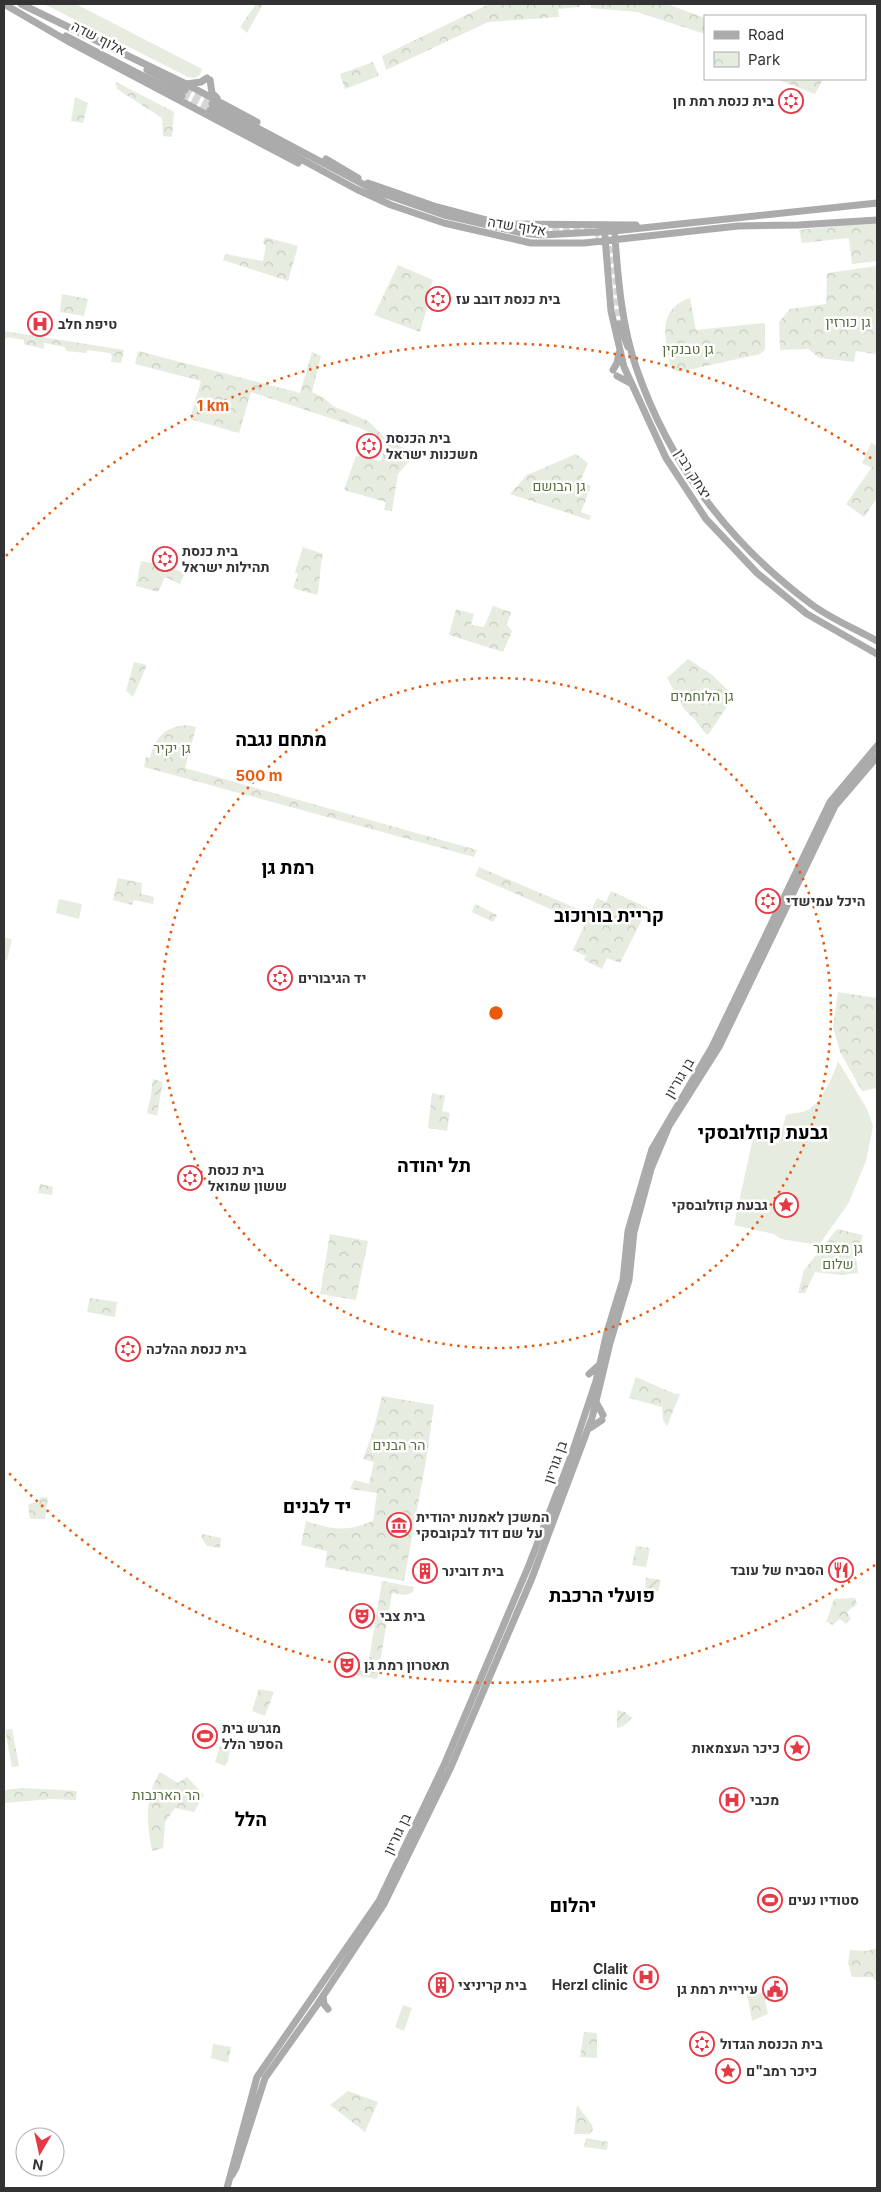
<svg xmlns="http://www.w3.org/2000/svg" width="881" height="2192" font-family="Inter,Heebo,sans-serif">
	<defs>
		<pattern id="park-crowns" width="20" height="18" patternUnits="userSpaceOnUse" patternTransform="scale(1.25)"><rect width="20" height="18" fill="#e6ecdf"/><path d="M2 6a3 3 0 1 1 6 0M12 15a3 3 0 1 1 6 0" fill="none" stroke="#c6cbc0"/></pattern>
		<pattern id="garden-furrows" width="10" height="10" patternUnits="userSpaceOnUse" patternTransform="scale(1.25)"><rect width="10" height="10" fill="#e6ecdf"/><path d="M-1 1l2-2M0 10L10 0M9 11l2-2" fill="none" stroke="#c6cbc0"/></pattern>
	</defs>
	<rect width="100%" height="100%" fill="#fff"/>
	<path fill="#e6ecdf" d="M44 4H76L202 69 200 75 195 78 188 77Z
		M871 443 877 446V460L872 468 862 463Z
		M59 899 82 904 79 919 56 913Z
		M5 938 12 939 7 960H4Z
		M838 1061 867 1109 873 1126 866 1161 848 1204 819 1245 781 1239 774 1234 734 1225 753 1138 779 1143 786 1115C792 1113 800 1113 806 1111 820 1105 834 1075 838 1061Z
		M214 1728V1743L196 1746 194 1728Z
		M403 2005 412 2008 404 2031 395 2027Z"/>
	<path fill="url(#park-crowns)" d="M256 4H263L247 33 240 27Z
		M489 4H580V7L558 9 559 17 488 22 386 70 382 56Z
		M591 4H667L705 18V34L637 12 591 8Z
		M373 62 379 76 345 89 340 74Z
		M776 79H823L815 94Z
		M116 82 174 112 172 137 163 136 162 118 117 89Z
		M75 97 88 103 83 123 71 121Z
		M872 222 877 223V261L852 264 849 238 802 243 799 230Z
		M265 237 298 246 288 281 223 260 225 254 263 261 266 246 263 243Z
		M398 265 433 280 425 303 428 305 420 332 374 315Z
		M877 266V354L856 351 854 362 820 358 808 349 780 350 779 322 790 309 826 304 827 273Z
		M62 294 88 299 84 316 60 312Z
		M690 298 696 330 763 323 765 324V350L760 354 683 371 678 372 671 368C665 341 656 309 690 298Z
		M4 331 124 350 121 363 111 362 112 356 110 353 87 350 86 353 66 351 65 347 44 343V349L24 344V340L8 337 4 340Z
		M138 351 300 393 312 352 321 356 312 392 324 398 333 406 368 421 388 441 404 448 411 459 398 474 392 511 384 510 386 502 344 490 356 456 381 461 387 441 360 428 251 392 239 433 190 419 201 381 135 364Z
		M576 454 588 463 581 480 591 486 581 512 591 516 589 520 510 494 527 475Z
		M877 460V498L864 517 846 504Z
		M303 547 323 554C319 568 321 581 317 595L293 588 298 574 295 572Z
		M141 561 156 564 160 569 171 568 185 573 180 584 165 577 158 592 136 586Z
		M493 606 511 612 507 625 512 631 503 652 449 635 456 609 474 614 471 625 484 627Z
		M688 659 711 674 734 696 708 735 705 733 695 720 684 709 667 678Z
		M134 662 147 665 133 697 126 691Z
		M186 725 196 727 185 768 477 850 474 857 144 767 146 757 150 758C155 738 164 727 186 725Z
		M479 867 590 914 597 898 606 902 611 891 648 908 620 963 607 958 602 969 584 960 586 956 573 950 585 924 475 876Z
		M118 878 142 883 141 894 154 897 153 904 134 900 132 905 113 900Z
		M475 904 497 915 493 922 472 912Z
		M838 992 877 998V1088L862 1091 840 1052 833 1027Z
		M432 1093 445 1096 442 1111 450 1113 447 1131 428 1128Z
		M151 1094 160 1097 157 1116 147 1113Z
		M40 1184 53 1187 52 1195 38 1193Z
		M837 1229 863 1235 856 1258 858 1273 841 1275 815 1272 805 1293H798L804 1270Z
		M330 1234 368 1241 356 1300 320 1294Z
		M90 1298 117 1302 115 1317 87 1312Z
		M636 1377 675 1394H680L667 1426 663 1420 662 1407 629 1398Z
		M382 1396 434 1405 427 1455 404 1581 325 1567 327 1551 301 1545 306 1521C333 1530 346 1532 373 1521L377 1493 350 1489 354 1480 369 1484 374 1462 363 1459 373 1432Z
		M41 1497 48 1498 45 1519H30L28 1505 39 1500Z
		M202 1534 221 1538 220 1548 207 1546 202 1539Z
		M636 1546 650 1548 646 1567 632 1565Z
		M382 1581 414 1587 413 1592 406 1595 392 1593 377 1679 341 1673 342 1668 367 1672Z
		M855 1598 857 1604 847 1612 851 1619 846 1624 840 1619 832 1625 828 1622 826 1623 834 1599Z
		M259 1689 274 1692 265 1716 252 1711Z
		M12 1729 19 1766 12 1767 5 1730Z
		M220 1746 230 1749 228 1760 225 1766 215 1762Z
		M160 1772 178 1783 187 1777 204 1795 194 1812 175 1808 165 1822 163 1848 152 1851C147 1824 144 1797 160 1772Z
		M23 1788 77 1791 76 1800 52 1799 4 1803V1790Z
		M877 1948V1982L872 1977H852L848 1963 850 1950 867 1951Z
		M769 1993V1997L765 2000 768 2014 752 2021 747 1994Z
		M584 2032 597 2033V2058L580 2057Z
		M213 2044 231 2047 228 2063 211 2058Z
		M348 2091 378 2102 365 2132 330 2105Z
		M577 2105 592 2125 593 2130 589 2134H574Z
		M586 2138 608 2142 607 2150 584 2147Z"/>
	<path fill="url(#garden-furrows)" d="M153 1079 163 1082 160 1097 151 1094Z
		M646 1578 661 1580 658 1591H645Z
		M617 1710 625 1712 632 1718 623 1726 617 1728Z"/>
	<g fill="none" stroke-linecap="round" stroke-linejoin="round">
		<path stroke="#d6d6d6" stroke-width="7" stroke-dasharray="7 3.5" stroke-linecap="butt" d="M185 90 212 104
			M182 96 210 110
			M542 230C557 229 574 227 589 230 620 237 616 298 619 324"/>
		<path stroke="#ababab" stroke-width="7" d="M4 4 71 43 298 163
			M21 4 186 84 257 122
			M66 36 182 96
			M147 70 185 90
			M210 80 212 93 217 98
			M186 84 201 82 207 78
			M212 104 378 192 444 215 522 233 543 235 614 231 877 203
			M210 110 356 189 391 205 444 223 531 243H584L738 226 798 225 877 220
			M326 159 358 178
			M368 183 437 207 501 224 636 225
			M605 237 611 311 624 367 666 458 706 519 757 573 807 614 877 654
			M615 237C618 280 622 326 636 367 669 464 730 544 811 604 831 619 856 629 877 641
			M619 324 628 347
			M613 370 617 363 619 353
			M617 376 630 383
			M589 1374 599 1365
			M596 1402 603 1415
			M590 1428 602 1420
			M323 1996 324 2004 328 2009
			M232 2175 236 2168 265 2078 317 2005 384 1904 450 1769 532 1578 592 1418 610 1343 629 1280 634 1232 651 1169 669 1126 719 1047 835 806 877 757
			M227 2188 257 2077 379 1901 444 1765 529 1565 570 1459 596 1381 607 1332 623 1280 628 1231 652 1149 712 1047 830 802 877 746"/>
	</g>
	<g fill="none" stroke="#e8590c" stroke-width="2.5" stroke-dasharray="2.5 5">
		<circle cx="496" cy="1013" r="335"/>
		<path d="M875 1565A670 670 0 0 1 6 1470M6 556A670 670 0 0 1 875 461"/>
	</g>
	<defs>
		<symbol id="synagogue-ring" viewBox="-11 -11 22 22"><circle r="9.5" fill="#fff" stroke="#e63946" stroke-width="1.5"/><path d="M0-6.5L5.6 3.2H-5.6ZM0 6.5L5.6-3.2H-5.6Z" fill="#e63946"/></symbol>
		<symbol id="hospital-ring" viewBox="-11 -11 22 22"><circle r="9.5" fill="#fff" stroke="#e63946" stroke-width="1.5"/><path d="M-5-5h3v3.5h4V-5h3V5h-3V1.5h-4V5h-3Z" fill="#e63946"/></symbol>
		<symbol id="sight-ring" viewBox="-11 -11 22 22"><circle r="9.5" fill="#fff" stroke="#e63946" stroke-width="1.5"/><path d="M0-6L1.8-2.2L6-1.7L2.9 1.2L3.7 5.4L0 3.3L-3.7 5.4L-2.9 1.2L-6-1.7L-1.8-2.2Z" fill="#e63946"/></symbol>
		<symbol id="museum-ring" viewBox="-11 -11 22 22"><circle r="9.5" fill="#fff" stroke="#e63946" stroke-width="1.5"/><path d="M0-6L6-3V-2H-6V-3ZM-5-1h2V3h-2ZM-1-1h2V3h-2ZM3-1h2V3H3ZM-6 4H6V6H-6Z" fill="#e63946"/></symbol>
		<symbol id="restaurant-ring" viewBox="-11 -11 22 22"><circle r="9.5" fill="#fff" stroke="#e63946" stroke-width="1.5"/><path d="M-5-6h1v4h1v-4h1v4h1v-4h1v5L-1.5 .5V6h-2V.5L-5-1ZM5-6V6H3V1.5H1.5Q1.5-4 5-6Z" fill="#e63946"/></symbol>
		<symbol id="building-ring" viewBox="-11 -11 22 22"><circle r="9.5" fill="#fff" stroke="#e63946" stroke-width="1.5"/><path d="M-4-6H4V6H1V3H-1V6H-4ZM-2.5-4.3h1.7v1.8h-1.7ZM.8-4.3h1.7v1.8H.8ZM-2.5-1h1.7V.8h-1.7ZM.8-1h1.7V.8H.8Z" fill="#e63946"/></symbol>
		<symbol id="theatre-ring" viewBox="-11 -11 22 22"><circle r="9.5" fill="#fff" stroke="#e63946" stroke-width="1.5"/><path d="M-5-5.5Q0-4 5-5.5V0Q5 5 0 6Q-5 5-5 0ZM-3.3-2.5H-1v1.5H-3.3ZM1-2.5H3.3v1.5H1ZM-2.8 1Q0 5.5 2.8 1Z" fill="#e63946"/></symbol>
		<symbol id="stadium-ring" viewBox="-11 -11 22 22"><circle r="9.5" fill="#fff" stroke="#e63946" stroke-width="1.5"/><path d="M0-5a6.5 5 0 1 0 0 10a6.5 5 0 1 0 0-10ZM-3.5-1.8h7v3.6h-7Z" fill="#e63946"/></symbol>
		<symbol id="civic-ring" viewBox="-11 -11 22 22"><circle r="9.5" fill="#fff" stroke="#e63946" stroke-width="1.5"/><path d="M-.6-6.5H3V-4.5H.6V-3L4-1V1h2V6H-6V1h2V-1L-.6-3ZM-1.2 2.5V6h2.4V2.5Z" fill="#e63946"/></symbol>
	</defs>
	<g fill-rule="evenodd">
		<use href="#synagogue-ring" x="777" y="87" width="28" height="28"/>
		<use href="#synagogue-ring" x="424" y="285" width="28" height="28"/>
		<use href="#hospital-ring" x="26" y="310" width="28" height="28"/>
		<use href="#synagogue-ring" x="355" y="432" width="28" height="28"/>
		<use href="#synagogue-ring" x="151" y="545" width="28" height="28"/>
		<use href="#synagogue-ring" x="754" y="887" width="28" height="28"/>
		<use href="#synagogue-ring" x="266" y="964" width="28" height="28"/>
		<use href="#synagogue-ring" x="176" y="1164" width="28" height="28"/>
		<use href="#sight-ring" x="772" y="1191" width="28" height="28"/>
		<use href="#synagogue-ring" x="114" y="1335" width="28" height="28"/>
		<use href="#museum-ring" x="385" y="1511" width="28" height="28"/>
		<use href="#restaurant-ring" x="827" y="1556" width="28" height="28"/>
		<use href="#building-ring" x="411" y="1557" width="28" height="28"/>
		<use href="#theatre-ring" x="348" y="1602" width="28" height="28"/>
		<use href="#theatre-ring" x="333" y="1651" width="28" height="28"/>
		<use href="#stadium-ring" x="191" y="1722" width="28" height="28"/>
		<use href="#sight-ring" x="783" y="1734" width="28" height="28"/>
		<use href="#hospital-ring" x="718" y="1786" width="28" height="28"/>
		<use href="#stadium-ring" x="756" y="1886" width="28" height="28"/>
		<use href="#hospital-ring" x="632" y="1963" width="28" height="28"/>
		<use href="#building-ring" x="427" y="1971" width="28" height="28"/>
		<use href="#civic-ring" x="761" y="1975" width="28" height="28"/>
		<use href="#synagogue-ring" x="688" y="2030" width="28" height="28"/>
		<use href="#sight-ring" x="714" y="2057" width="28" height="28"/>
	</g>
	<g text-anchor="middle" stroke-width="5" stroke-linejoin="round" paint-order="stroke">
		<g font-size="14" fill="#333" stroke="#fff">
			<text transform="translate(99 38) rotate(27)" y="5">אלוף שדה</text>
			<text transform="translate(517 226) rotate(9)" y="5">אלוף שדה</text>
			<text transform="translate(693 474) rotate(58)" y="5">יצחק רבין</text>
			<text transform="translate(679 1078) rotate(-59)" y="5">בן גוריון</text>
			<text transform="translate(555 1462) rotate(-70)" y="5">בן גוריון</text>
			<text transform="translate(397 1834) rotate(-64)" y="5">בן גוריון</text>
		</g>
		<g font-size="14" font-weight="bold" fill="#333" stroke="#fff" text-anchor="start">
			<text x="774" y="106" text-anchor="end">בית כנסת רמת חן</text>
			<text x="456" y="304">בית כנסת דובב עז</text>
			<text x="58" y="329">טיפת חלב</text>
			<text x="386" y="443">בית הכנסת<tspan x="386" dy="16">משכנות ישראל</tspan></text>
			<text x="182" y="556">בית כנסת<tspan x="182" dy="16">תהילות ישראל</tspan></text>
			<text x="786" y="906">היכל עמישדי</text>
			<text x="298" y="983">יד הגיבורים</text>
			<text x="208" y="1175">בית כנסת<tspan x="208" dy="16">ששון שמואל</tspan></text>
			<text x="768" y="1210" text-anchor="end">גבעת קוזלובסקי</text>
			<text x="146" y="1354">בית כנסת ההלכה</text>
			<text x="416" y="1522">המשכן לאמנות יהודית<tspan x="416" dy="16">על שם דוד לבקובסקי</tspan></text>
			<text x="824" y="1575" text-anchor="end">הסביח של עובד</text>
			<text x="442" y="1576">בית דובינר</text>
			<text x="380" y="1621">בית צבי</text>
			<text x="364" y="1670">תאטרון רמת גן</text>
			<text x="222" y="1733">מגרש בית<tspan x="222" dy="16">הספר הלל</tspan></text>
			<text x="780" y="1753" text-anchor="end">כיכר העצמאות</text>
			<text x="750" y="1805">מכבי</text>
			<text x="788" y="1905">סטודיו נעים</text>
			<text x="628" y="1974" text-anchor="end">Clalit<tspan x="628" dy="16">Herzl clinic</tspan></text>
			<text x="458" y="1990">בית קריניצי</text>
			<text x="758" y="1994" text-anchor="end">עיריית רמת גן</text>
			<text x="720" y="2049">בית הכנסת הגדול</text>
			<text x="746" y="2076">כיכר רמב"ם</text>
		</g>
		<g font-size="14" fill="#56703f" stroke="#fff">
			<text x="848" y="327">גן כורזין</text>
			<text x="688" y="354">גן טבנקין</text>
			<text x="559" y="491">גן הבושם</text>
			<text x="702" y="701">גן הלוחמים</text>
			<text x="172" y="753">גן יקיר</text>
			<text x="838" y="1253">גן מצפור<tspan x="838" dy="16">שלום</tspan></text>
			<text x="399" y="1450">הר הבנים</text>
			<text x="166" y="1800">הר הארנבות</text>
		</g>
		<g font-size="19" font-weight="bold" fill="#000" stroke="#fff">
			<text x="281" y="746">מתחם נגבה</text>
			<text x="288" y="874">רמת גן</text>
			<text x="609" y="922">קריית בורוכוב</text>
			<text x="763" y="1139">גבעת קוזלובסקי</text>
			<text x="434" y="1172">תל יהודה</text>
			<text x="317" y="1513">יד לבנים</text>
			<text x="602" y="1602">פועלי הרכבת</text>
			<text x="251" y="1826">הלל</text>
			<text x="573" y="1912">יהלום</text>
		</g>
	</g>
	<circle cx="496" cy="1013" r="8" fill="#e8590c" stroke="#fff" stroke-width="2.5"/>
	<g font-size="15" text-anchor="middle" font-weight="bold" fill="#e8590c" stroke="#fff" stroke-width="5" stroke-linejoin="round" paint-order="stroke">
		<text x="213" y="411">1 km</text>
		<text x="259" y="781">500 m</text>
	</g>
	<rect width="881" height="2192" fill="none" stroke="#333333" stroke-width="10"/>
	<rect x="704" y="15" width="162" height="65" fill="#ffffff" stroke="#adadad"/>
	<rect x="714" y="31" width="25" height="8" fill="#ababab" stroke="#adadad"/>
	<text x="748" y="40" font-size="15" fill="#333333">Road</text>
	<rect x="714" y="52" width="25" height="15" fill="url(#park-crowns)" stroke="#adadad"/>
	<text x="748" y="65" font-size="15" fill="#333333">Park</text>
	<g transform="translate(40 2152) rotate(189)"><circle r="24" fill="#ffffff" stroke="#adadad"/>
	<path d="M0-4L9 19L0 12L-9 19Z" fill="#e63946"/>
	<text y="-8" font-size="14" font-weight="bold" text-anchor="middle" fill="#333333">N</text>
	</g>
</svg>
